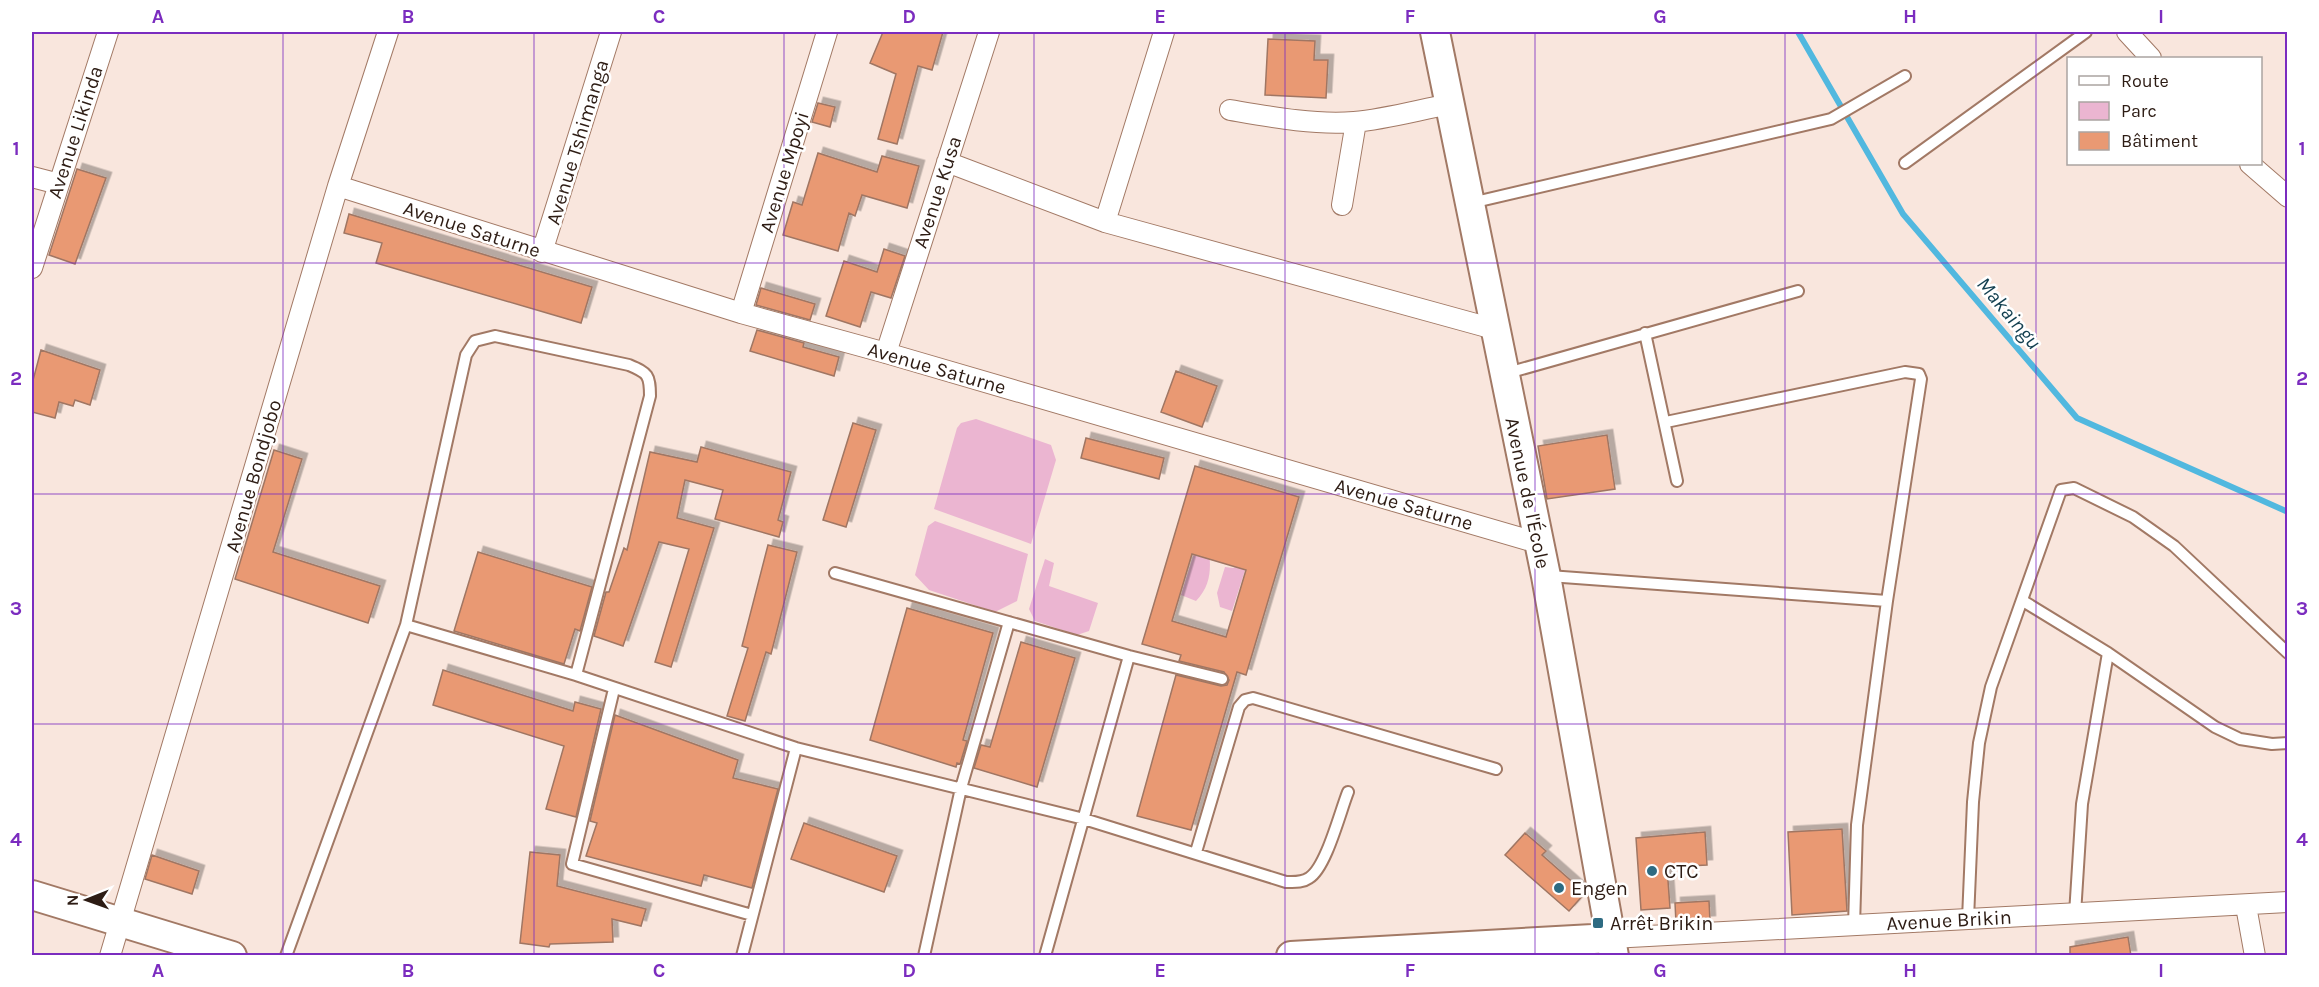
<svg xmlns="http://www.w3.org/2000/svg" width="2319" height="987" font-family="Karla,sans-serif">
	<defs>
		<filter id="shadow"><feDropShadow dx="5.5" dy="-5.5" stdDeviation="0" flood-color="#0004"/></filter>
	</defs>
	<rect width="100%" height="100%" fill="#f9e6dd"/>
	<path fill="#ebb5d1" d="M976 419 1051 445 1056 460 1031 544 934 509 957 428 961 423Z
		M935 521 1028 554 1017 601 995 612 929 590 915 575 928 526Z
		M1196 547 1209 549C1211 570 1211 585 1196 601L1181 595Z
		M1045 559 1054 563 1049 586 1098 603 1089 631 1077 635 1035 621 1029 609Z
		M1248 561 1232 611 1220 607 1217 593 1225 567 1233 568Z"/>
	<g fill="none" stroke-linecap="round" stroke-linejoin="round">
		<path stroke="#51b8df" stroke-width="6" d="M1798 32 1903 214 2077 418 2288 512"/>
	</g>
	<path fill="#e99973" stroke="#a07663" stroke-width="1.5" fill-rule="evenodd" filter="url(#shadow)" d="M883 32H943L932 70 918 66 897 144 878 139 896 74 870 63Z
		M1268 39 1315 41 1314 60H1328L1326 98 1265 95Z
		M818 103 835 107 830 127 812 122Z
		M818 153 877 172 882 156 919 166 907 208 862 195 855 216 849 213 838 251 783 235 793 202 802 205Z
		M77 169 106 178 75 264 49 255Z
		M349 214 592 287 581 323 376 263 382 243 344 233Z
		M884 249 905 256 891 298 871 292 860 327 826 316 844 261 877 272Z
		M761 288 815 304 810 320 756 305Z
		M757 330 804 343 803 347 839 357 834 376 750 351Z
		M41 350 100 370 90 405 75 400 73 406 59 402 55 418 32 412V384Z
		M1176 371 1217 386 1202 427 1161 412Z
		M853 423 876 430 846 527 823 520Z
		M1607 435 1615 489 1547 499 1538 446Z
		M1086 438 1164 458 1159 479 1081 458Z
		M701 447 791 472 778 520 783 522 779 537 715 519 723 490 685 480 677 518 714 528 671 667 655 662 689 549 659 542 623 646 594 636 606 592H609L624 548 627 550 650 452 697 462Z
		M274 450 302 459 273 552 380 586 368 623 235 579Z
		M1195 466 1299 497 1246 675 1237 672 1191 830 1137 816 1176 675 1221 686 1227 685 1229 680 1224 672 1179 661 1181 655 1142 644ZM1192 554 1246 570 1226 637 1172 621Z
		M768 545 797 552 771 654 766 652 745 721 727 716 748 648 742 646Z
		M478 552 592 587 580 631 575 629 564 664 454 631Z
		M907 608 993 633 963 740 967 741 960 764 957 763 956 767 870 740Z
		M1021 642 1075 658 1037 787 974 768 981 745 990 747Z
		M443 670 573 711 575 702 601 709 576 817 546 809 564 746 433 705Z
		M615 715 738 760 733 778 778 789 752 888 704 875 701 886 586 856 597 823 590 821Z
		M804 823 897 856 884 892 791 859Z
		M1842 829 1847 911 1792 915 1788 832Z
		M1705 832 1707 865 1667 867 1670 908 1641 910 1636 838Z
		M1525 833 1546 851 1542 855 1585 893 1569 911 1505 855Z
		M530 852 560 855 557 886 646 909 641 926 612 919 613 942 550 944 549 947 520 943Z
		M152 855 199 871 192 894 145 879Z
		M1709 901 1710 921 1676 923 1675 903Z
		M2128 937 2131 956H2070V947Z"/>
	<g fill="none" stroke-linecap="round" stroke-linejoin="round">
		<defs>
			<path id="lane" d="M1905 163 2086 32
				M1471 203 1831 119 1905 76
				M1645 333 1677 481
				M1504 374 1798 291
				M1666 422 1905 372 1919 374 1921 379 1887 601 1857 825 1854 926
				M835 573 1129 656 1222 679
				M1549 576 1887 601
				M2023 601 2108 653 2215 727 2240 739 2272 744 2288 743
				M576 675 796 748 1084 819 1286 882C1294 882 1302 883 1309 878 1326 868 1340 812 1348 792
				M614 689 572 864 752 915
				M1196 852 1239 707 1245 700 1253 698 1496 769
				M2075 914 2082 804 2108 653
				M1968 919 1973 802 1979 743 1991 687 2061 490 2074 488 2133 517 2174 546 2288 653
				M286 956 406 625 466 355 475 341 495 336 629 365C648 373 650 375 650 396L576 675 406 625
				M742 956 796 748
				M924 956 961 788 1009 622
				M1045 956 1129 656"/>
			<path id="street" d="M2127 32 2151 58
				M1230 110C1271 117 1313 125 1354 122 1386 119 1418 110 1450 104
				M947 162 1105 222 1494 329
				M2250 164 2288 197
				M32 177 59 184
				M338 186 741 313 886 353 1538 543
				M1342 205 1356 122
				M1105 222 1164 32
				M542 252 611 32
				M32 268 108 32
				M741 313 827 32
				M886 353 989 32
				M2246 906 2255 956
				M1611 938 2288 902
				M110 956 338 186 388 32"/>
			<path id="secondary" d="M1435 32 1546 576 1614 956
				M32 895 232 956
				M1291 956 1611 938"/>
		</defs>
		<use href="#lane" stroke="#a27965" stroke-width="14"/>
		<use href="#street" stroke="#a27965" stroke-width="22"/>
		<use href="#secondary" stroke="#a27965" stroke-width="32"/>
		<use href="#lane" stroke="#fff" stroke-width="10"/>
		<use href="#street" stroke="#fff" stroke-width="20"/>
		<use href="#secondary" stroke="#fff" stroke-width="28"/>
	</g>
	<path fill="none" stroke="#7b2cbf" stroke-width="1.5" stroke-opacity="0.55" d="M283 32V956M534 32V956M784 32V956M1034 32V956M1285 32V956M1535 32V956M1785 32V956M2036 32V956M32 263H2288M32 494H2288M32 724H2288"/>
	<g fill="#2e6b82" stroke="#fff" stroke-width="2">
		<circle cx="1652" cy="871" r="6"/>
		<circle cx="1559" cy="888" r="6"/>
		<rect x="1592" y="917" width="12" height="12" rx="3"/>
	</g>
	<g text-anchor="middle" stroke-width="5" stroke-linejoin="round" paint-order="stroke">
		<g font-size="20" fill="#2d1c14" stroke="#fff">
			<text transform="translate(75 132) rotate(-72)" y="7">Avenue Likinda</text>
			<text transform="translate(577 142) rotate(-73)" y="7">Avenue Tshimanga</text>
			<text transform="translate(784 172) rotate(-73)" y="7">Avenue Mpoyi</text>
			<text transform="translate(937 192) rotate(-72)" y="7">Avenue Kusa</text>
			<text transform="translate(472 229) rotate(18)" y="7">Avenue Saturne</text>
			<text transform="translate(937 368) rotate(16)" y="7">Avenue Saturne</text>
			<text transform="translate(253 476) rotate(-74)" y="7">Avenue Bondjobo</text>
			<text transform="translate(1528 493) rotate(78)" y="7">Avenue de l'École</text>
			<text transform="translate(1404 504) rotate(16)" y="7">Avenue Saturne</text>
			<text transform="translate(1949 920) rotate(-3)" y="7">Avenue Brikin</text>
		</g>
		<g font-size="20" fill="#2d1c14" stroke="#fff" text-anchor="start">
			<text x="1664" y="878">CTC</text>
			<text x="1571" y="895">Engen</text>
			<text x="1610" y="930">Arrêt Brikin</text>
		</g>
		<g font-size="21" font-style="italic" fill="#123f50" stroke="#fff">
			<text transform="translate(2009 313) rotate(50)" y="7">Makaingu</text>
		</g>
	</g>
	<rect width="2319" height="987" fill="none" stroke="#ffffff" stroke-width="66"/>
	<rect x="2067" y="57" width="195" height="108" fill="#ffffff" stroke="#aba4a1" stroke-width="1.5"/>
	<rect x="2079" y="76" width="30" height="9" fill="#ffffff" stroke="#aba4a1" stroke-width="1.5"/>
	<text x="2121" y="87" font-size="18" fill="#2d1c14">Route</text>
	<rect x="2079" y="102" width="30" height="18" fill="#ebb5d1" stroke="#aba4a1" stroke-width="1.5"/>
	<text x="2121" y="117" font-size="18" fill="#2d1c14">Parc</text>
	<rect x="2079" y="132" width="30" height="18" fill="#e99973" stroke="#aba4a1" stroke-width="1.5"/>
	<text x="2121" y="147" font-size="18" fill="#2d1c14">Bâtiment</text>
	<g transform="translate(87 900) rotate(269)" stroke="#ffffff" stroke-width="4.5" paint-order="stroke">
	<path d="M0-4.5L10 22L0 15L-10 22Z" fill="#2d1c14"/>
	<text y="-9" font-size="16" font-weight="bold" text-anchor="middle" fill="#2d1c14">N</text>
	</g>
	<rect x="33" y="33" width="2253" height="921" fill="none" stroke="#7b2cbf" stroke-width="2"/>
	<g font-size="20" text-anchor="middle" font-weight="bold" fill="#7b2cbf">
		<text x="158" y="23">A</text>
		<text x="408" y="23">B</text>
		<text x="659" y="23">C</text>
		<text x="909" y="23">D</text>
		<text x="1160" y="23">E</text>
		<text x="1410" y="23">F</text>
		<text x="1660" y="23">G</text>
		<text x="1910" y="23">H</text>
		<text x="2161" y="23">I</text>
		<text x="16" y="155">1</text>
		<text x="2302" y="155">1</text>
		<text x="16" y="385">2</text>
		<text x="2302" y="385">2</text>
		<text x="16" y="615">3</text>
		<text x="2302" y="615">3</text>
		<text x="16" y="846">4</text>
		<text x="2302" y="846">4</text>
		<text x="158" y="977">A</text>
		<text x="408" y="977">B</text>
		<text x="659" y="977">C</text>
		<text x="909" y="977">D</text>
		<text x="1160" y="977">E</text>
		<text x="1410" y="977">F</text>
		<text x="1660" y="977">G</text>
		<text x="1910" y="977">H</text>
		<text x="2161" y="977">I</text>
	</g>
</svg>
